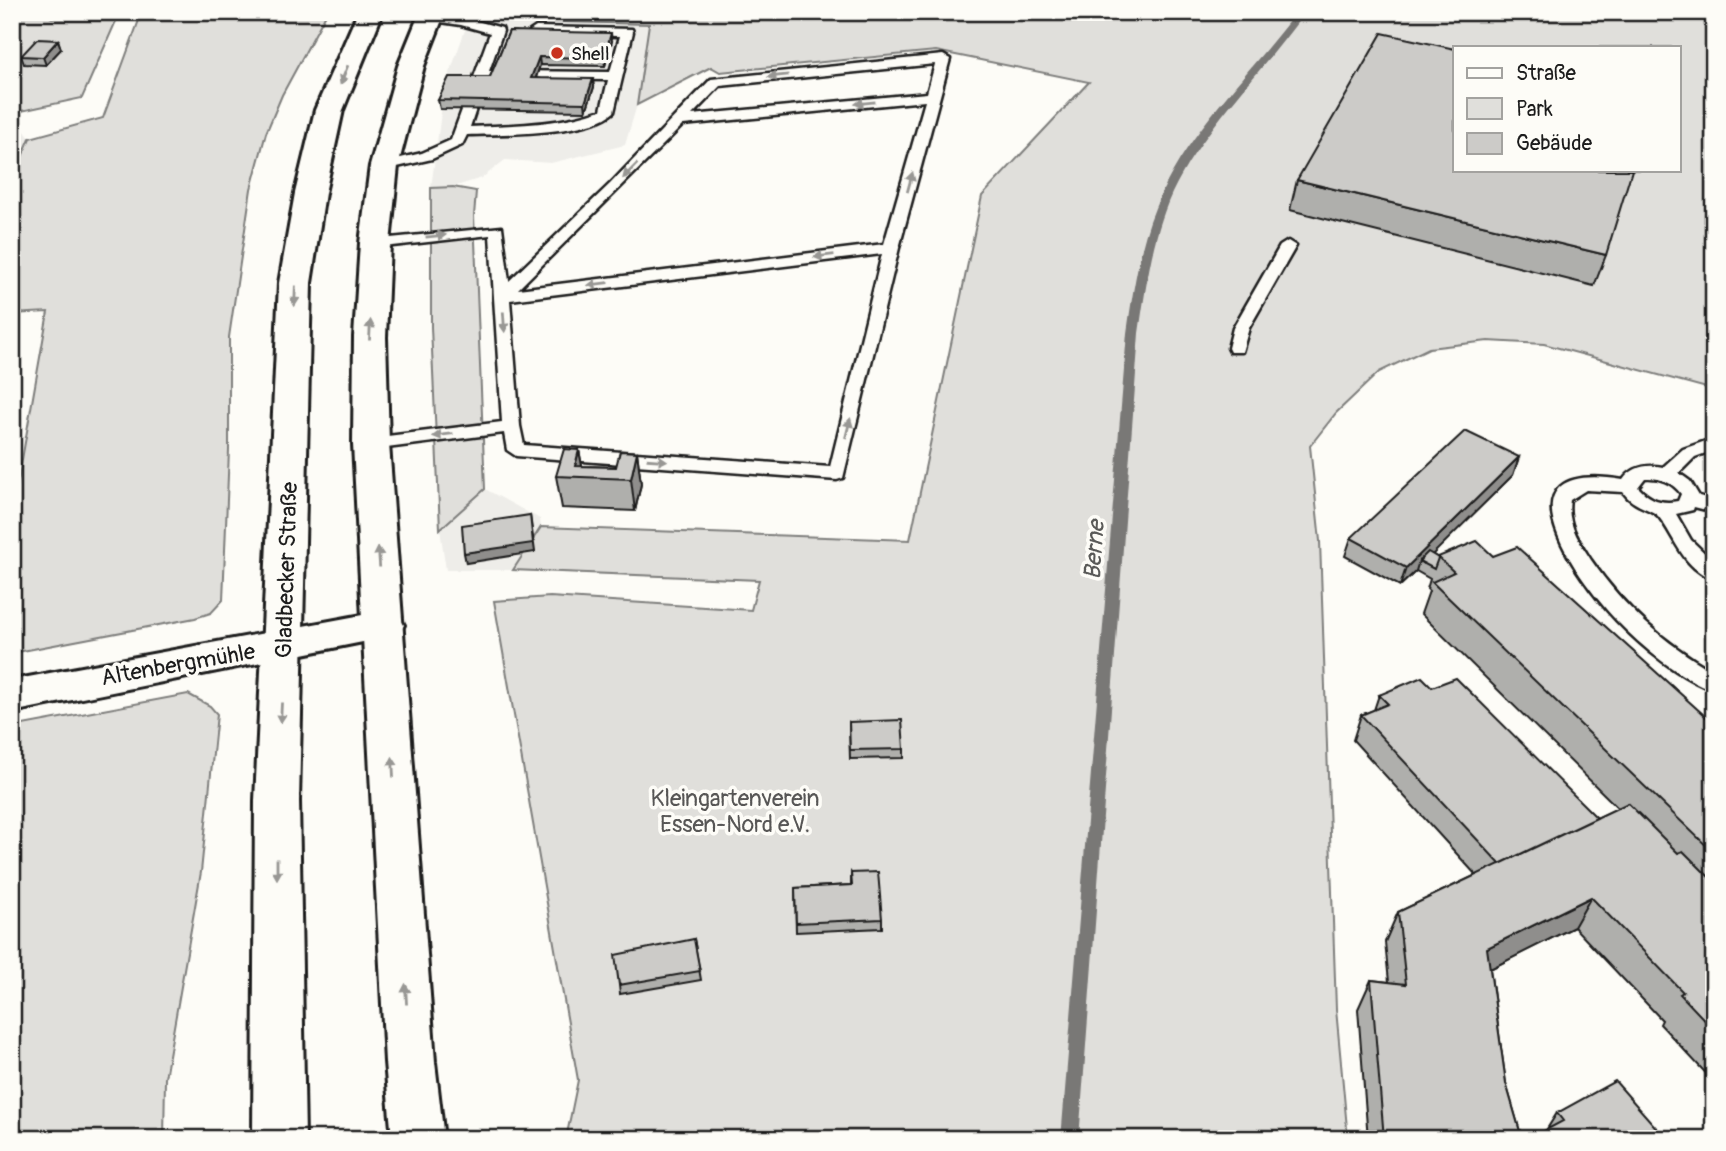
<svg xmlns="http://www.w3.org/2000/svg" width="1726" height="1151" font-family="Pangolin,sans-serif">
	<rect width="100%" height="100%" fill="#fdfcf7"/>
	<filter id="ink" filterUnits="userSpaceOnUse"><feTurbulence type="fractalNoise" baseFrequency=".0143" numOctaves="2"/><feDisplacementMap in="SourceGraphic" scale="14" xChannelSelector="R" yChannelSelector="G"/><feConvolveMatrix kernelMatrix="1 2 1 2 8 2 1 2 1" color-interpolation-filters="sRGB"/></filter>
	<g filter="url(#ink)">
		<path fill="#eeede9" d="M471 13 518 21 650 24 637 105 625 145 551 163 505 160 482 178 453 187 431 188 444 90Z
			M12 115 30 138 12 189Z
			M485 489 540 519 541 527 513 570H446L440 529Z"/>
		<path fill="#e0dfdb" stroke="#7e7e7c" stroke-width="2" fill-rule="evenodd" d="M12 12H120L82 98 12 113Z
			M142 12H327L282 95 266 133 251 189 229 337V450L223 600 211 613 195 618 12 653V516L48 312 12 314V180L30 138 103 118Z
			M1714 12V390L1544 344 1488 341 1429 348 1379 372 1336 413 1310 446 1320 541 1336 1009 1348 1139H566L578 1080 494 601 550 597 751 610 759 580 513 570 541 527 910 540 982 196 1089 82 936 51 720 72 711 67 637 105 649 24 518 21 471 12ZM1455 47H1679V170H1455Z
			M453 187 476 191 474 216 485 489 440 529 431 327V188Z
			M188 694 210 706 217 714 201 872 165 1078 164 1139H12V727Z"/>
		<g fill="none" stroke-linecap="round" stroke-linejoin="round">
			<path fill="#797876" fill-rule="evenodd" d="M1296 12H1305C1262 73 1205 125 1172 193 1152 237 1146 286 1139 333L1079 1139H1061L1127 333C1133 291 1139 247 1155 208 1186 132 1248 76 1296 12Z"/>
			<defs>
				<path id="service" d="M431 13 462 17 502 28 503 31 489 71 610 72 620 36 536 35 530 31 536 27 632 29 633 32 614 112C589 135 501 134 467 135L462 145 432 159 384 170 379 169 377 166 379 163 422 153 451 140 490 33 461 25 427 20 425 17ZM486 79 608 80 601 110C558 125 514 125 470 127Z
					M943 55 950 59 899 248 843 478 837 480 516 456 507 450 504 433 371 450 365 448 362 444 365 440 371 438 502 422 490 235 375 248 367 243 370 240 502 227 509 281 610 184 711 79ZM935 64 927 93 692 115 720 86ZM925 101 884 244 518 289 683 125ZM882 254 830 467 524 445 520 426 510 300Z
					M1288 241 1296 246 1249 328 1242 352H1230L1228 348 1233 328 1280 246Z
					M1714 438V450L1695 457 1679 473 1690 481 1699 496 1714 500V512L1694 507 1693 510 1676 514 1691 540 1714 562V579C1684 570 1676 539 1659 517 1652 508 1634 508 1623 492L1586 490 1570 500C1566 523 1579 541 1591 560 1624 608 1663 642 1714 672V690C1681 680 1641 646 1617 621 1575 577 1491 458 1623 480 1633 466 1647 464 1663 467L1683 449ZM1645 478C1659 477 1673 482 1681 494L1678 501C1661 504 1650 500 1638 487Z"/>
				<path id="minor" d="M384 611 398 615 404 625 398 635 12 712V680Z"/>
				<path id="primary" d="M358 12H383L343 110 325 193 311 283 299 801 305 1139H253L255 801 279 283 295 193 315 110Z
					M420 12H445L424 66 398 166 390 243 386 337 389 444 435 1062 444 1139H392L385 1062 353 444 354 337 360 243 370 166 398 66Z"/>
			</defs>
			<use href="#service" stroke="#1c1c1c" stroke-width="5"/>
			<use href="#minor" stroke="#1c1c1c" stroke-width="6"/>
			<use href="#primary" stroke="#1c1c1c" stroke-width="6"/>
			<use href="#service" fill="#fdfcf7" fill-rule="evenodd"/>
			<use href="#minor" fill="#fdfcf7" fill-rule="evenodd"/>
			<use href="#primary" fill="#fdfcf7" fill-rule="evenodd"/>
		</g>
		<path fill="#afafac" stroke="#1c1c1c" stroke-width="2" d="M49 12H78L73 18 51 17Z
			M509 31 612 41 605 66 540 65 536 78 594 87 586 111 440 109 438 100 490 77Z
			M58 40 61 49 46 65 24 64 21 56Z
			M1297 180 1606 255 1594 286 1290 210Z
			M579 450 582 466 616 467 637 452 641 484 635 511 562 508 556 476Z
			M1519 457 1513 475 1432 554 1438 558 1493 556 1714 724V1082L1660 1024 1662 1020 1574 927 1490 969 1506 1083 1521 1135 1524 1139H1368L1358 1009 1371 980 1389 982 1385 942 1398 912 1476 875 1353 740 1361 715 1374 710 1379 695 1432 687 1597 818 1618 808 1421 614 1429 591 1427 589 1430 579 1416 571 1400 586 1345 556 1351 538Z
			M849 722 904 749V758L850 759Z
			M851 873 882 919V928L796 932 795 888 851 885Z
			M694 939 701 980 620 994 619 985Z
			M1557 1113 1655 1139 1547 1129Z"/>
		<path fill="#8f8e8c" stroke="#1c1c1c" stroke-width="2" d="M71 12H78L73 18Z
			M611 33 612 41 605 66 604 58Z
			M58 40 61 49 46 65 43 57Z
			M539 57 540 65 533 86 531 78Z
			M593 79 594 87 586 111 585 103Z
			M579 450 584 477 575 466Z
			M637 452 641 484 635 511 631 479Z
			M1519 457 1513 475 1423 564 1419 561 1416 571 1400 586 1406 568Z
			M530 515 535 552 466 563 464 553Z
			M1591 897 1574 927 1472 978 1487 948Z"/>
		<path fill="#cccbc8" stroke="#1c1c1c" stroke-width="2" d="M509 31 611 33 604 58 539 57 531 78 593 79 585 103 438 100 449 77H490Z
			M1382 33 1455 49V170H1632L1606 255 1297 180Z
			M37 39 58 40 43 57 21 56Z
			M1465 431 1519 457 1406 568 1351 538Z
			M564 449 579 450 575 466 616 467 620 451 637 452 631 479 556 476Z
			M530 515 533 543 464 553 462 525Z
			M1477 541 1493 556 1517 547 1714 724V853L1432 582 1454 572 1438 557Z
			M1428 552 1438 558 1434 569 1419 561Z
			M1422 677 1432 687 1456 678 1597 818 1500 864 1361 715 1388 704 1379 695Z
			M902 720 904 749 850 750 849 722Z
			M1628 803 1678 853 1683 851 1714 882V1030L1680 994 1683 992 1591 897 1487 948 1506 1083 1521 1135 1524 1139H1384L1371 980 1406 984 1398 912Z
			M878 872 882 919 796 923 795 888 852 885 851 873Z
			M694 939 700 971 619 985 615 955Z
			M1615 1081 1660 1132 1649 1139H1529L1563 1121 1557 1113Z"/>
		<defs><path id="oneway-solid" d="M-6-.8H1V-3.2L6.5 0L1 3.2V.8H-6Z" transform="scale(1.75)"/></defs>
		<g fill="#989794">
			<use href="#oneway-solid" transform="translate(344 75) rotate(112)"/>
			<use href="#oneway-solid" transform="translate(778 76) rotate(174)"/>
			<use href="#oneway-solid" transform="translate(865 103) rotate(174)"/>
			<use href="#oneway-solid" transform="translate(630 171) rotate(134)"/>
			<use href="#oneway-solid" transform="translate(910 182) rotate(-75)"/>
			<use href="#oneway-solid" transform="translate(436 236) rotate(-6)"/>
			<use href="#oneway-solid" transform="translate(824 256) rotate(173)"/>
			<use href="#oneway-solid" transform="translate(598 284) rotate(173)"/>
			<use href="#oneway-solid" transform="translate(295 296) rotate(92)"/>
			<use href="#oneway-solid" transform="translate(504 322) rotate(86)"/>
			<use href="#oneway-solid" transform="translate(370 330) rotate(-87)"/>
			<use href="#oneway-solid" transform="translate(848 428) rotate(-76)"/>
			<use href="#oneway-solid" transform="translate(443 435) rotate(173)"/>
			<use href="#oneway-solid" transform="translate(657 460) rotate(4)"/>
			<use href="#oneway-solid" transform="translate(379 557) rotate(-94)"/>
			<use href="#oneway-solid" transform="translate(281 713) rotate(93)"/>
			<use href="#oneway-solid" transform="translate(393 767) rotate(-93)"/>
			<use href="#oneway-solid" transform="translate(277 869) rotate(90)"/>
			<use href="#oneway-solid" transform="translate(406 994) rotate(-93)"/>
		</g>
	</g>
	<circle fill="#c8321e" stroke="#fdfcf7" stroke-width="2.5" cx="557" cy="53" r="7"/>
	<g text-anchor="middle" stroke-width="7" stroke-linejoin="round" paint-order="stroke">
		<g font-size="19" fill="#1c1c1c" stroke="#fdfcf7" text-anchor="start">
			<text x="571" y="60">Shell</text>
		</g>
		<g font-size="23" fill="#1c1c1c" stroke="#fdfcf7">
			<text transform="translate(286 570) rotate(-88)" y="8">Gladbecker Straße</text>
			<text transform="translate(178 664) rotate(-10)" y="8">Altenbergmühle</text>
		</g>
		<g font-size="23" fill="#575655" stroke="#fdfcf7">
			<text x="735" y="806">Kleingartenverein<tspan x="735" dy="26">Essen-Nord e.V.</tspan></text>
		</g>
		<g font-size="24" font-style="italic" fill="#5a5a58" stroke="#fdfcf7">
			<text transform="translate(1094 550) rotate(-86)" y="8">Berne</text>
		</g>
	</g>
	<rect width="1726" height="1151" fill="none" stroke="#fdfcf7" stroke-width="42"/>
	<rect x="21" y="21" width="1684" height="1109" fill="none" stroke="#1c1c1c" stroke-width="2.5" filter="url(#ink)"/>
	<rect x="1453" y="46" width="228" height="126" fill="#fdfcf7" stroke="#a3a29f" stroke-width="2"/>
	<rect x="1467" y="68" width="35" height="10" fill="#fdfcf7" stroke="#a3a29f" stroke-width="2"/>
	<text x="1516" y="80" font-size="21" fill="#1c1c1c">Straße</text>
	<rect x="1467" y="98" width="35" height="21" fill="#e0dfdb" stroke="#a3a29f" stroke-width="2"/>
	<text x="1516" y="116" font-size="21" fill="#1c1c1c">Park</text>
	<rect x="1467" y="133" width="35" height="21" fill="#cccbc8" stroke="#a3a29f" stroke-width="2"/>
	<text x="1516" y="150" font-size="21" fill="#1c1c1c">Gebäude</text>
</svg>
